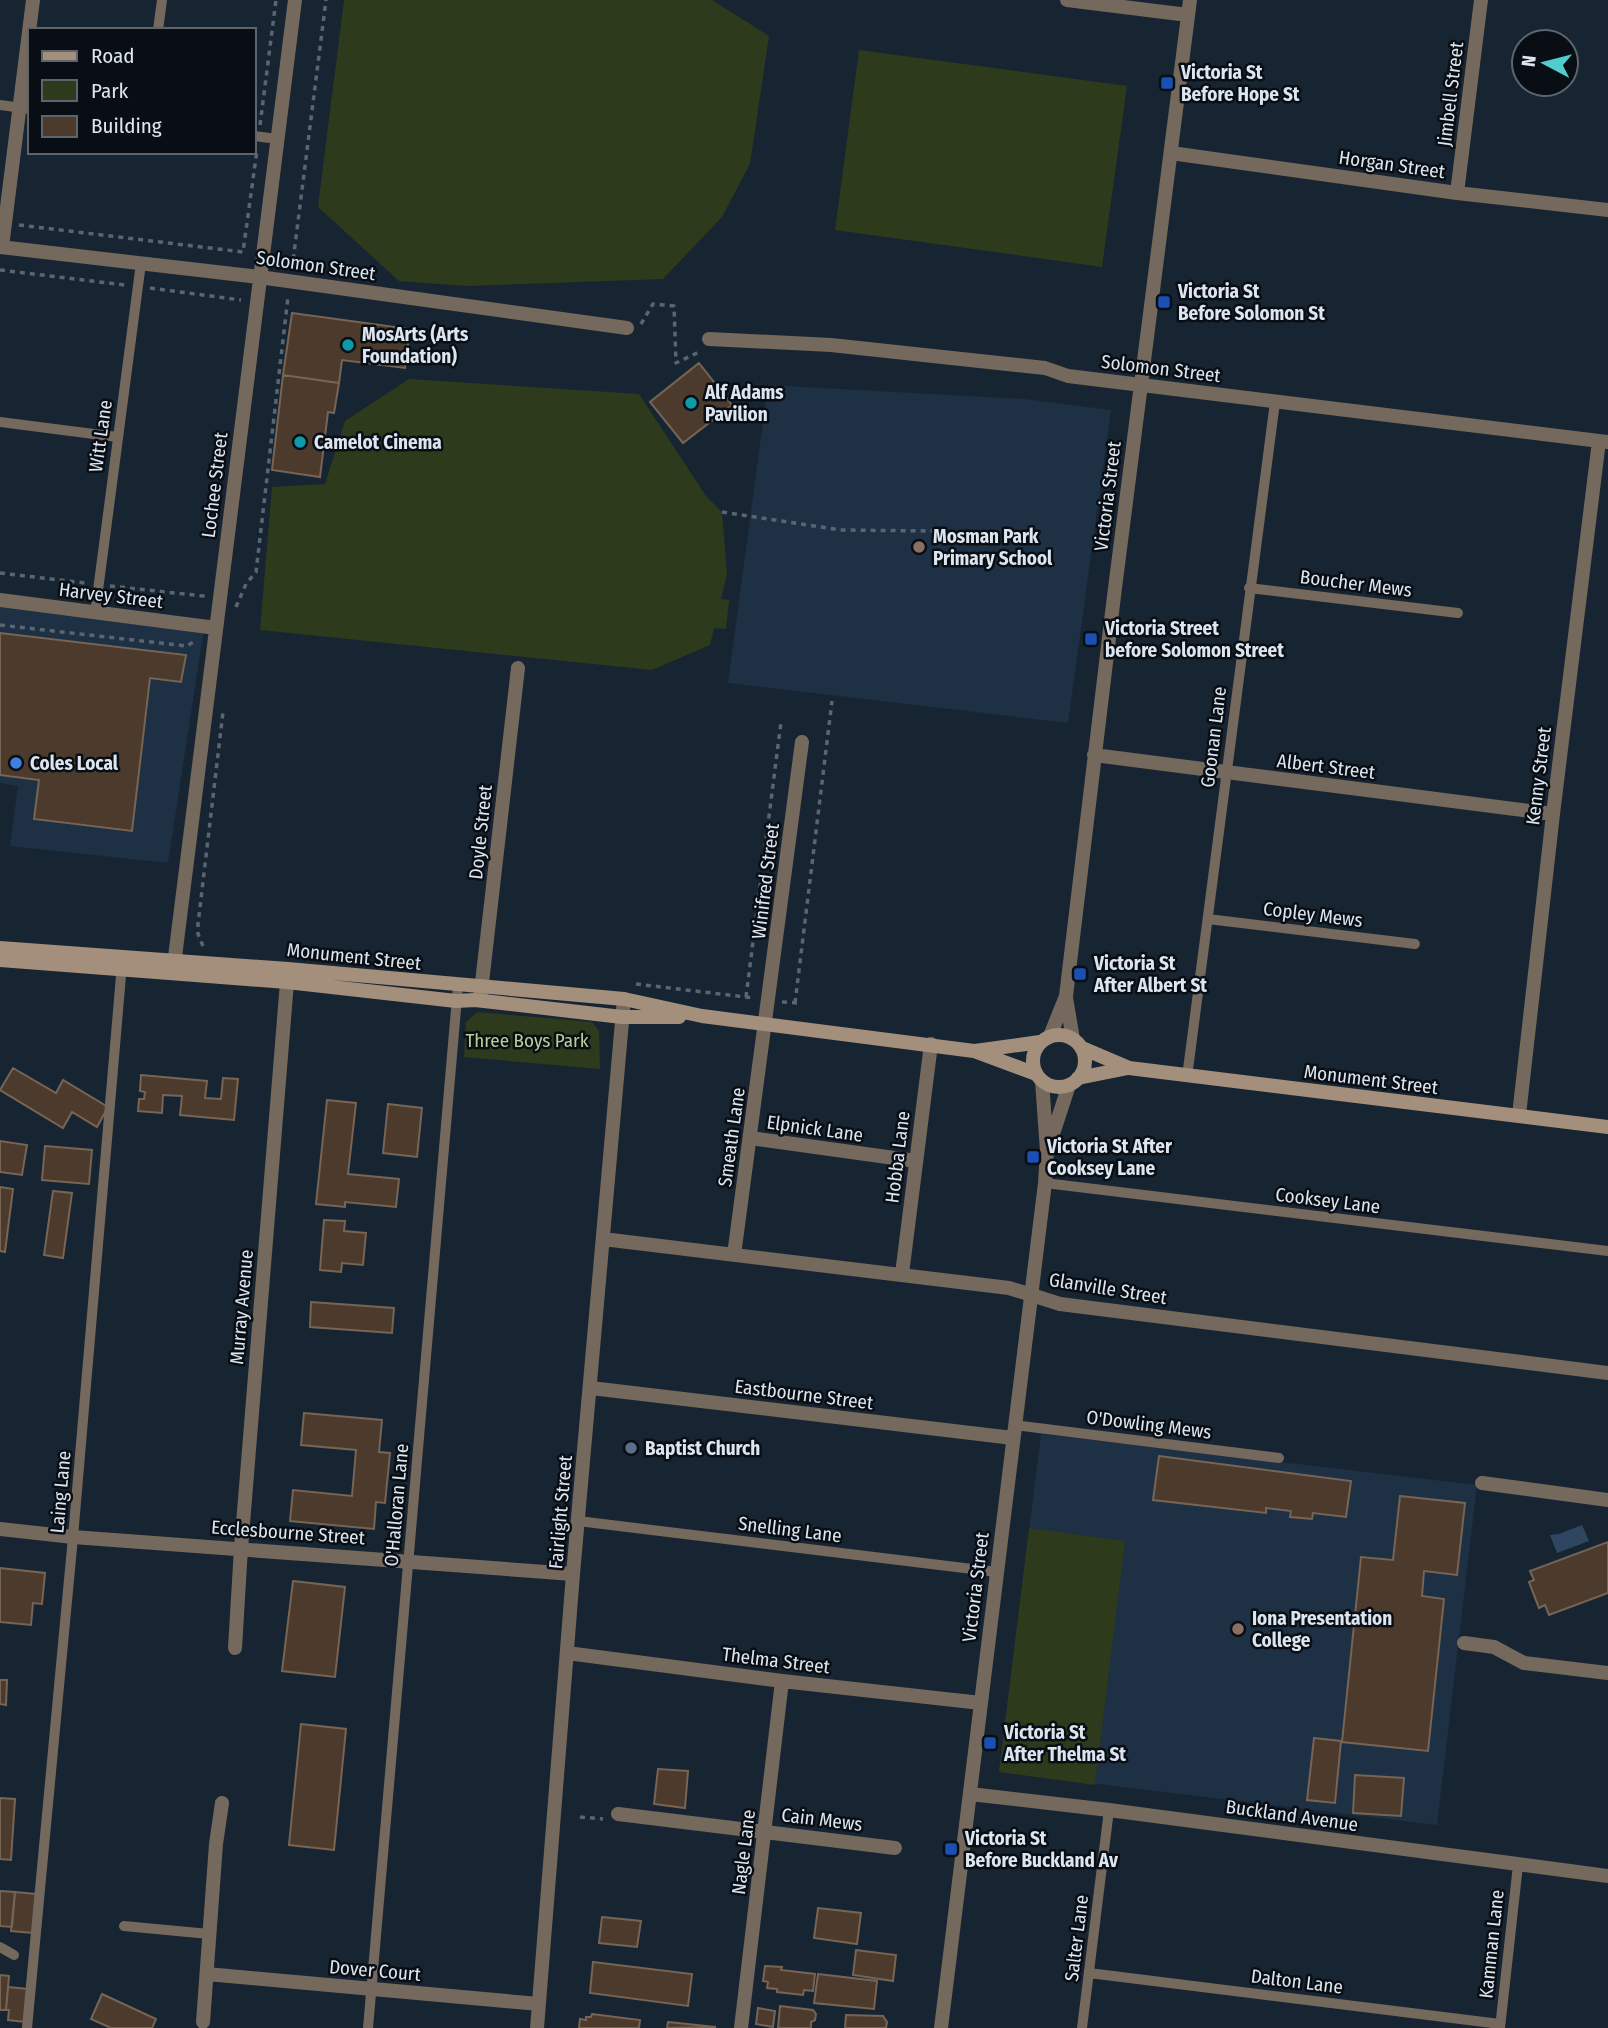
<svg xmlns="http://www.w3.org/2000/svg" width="1608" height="2028" font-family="'Fira Sans Condensed',sans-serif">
	<rect width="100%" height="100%" fill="#172533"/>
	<path fill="#1e3043" d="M768 385 1024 399 1111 410 1068 723 728 683Z
		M0 603 204 629 168 863 10 846 18 786 0 783Z
		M1041 1434 1477 1485 1437 1825 999 1772Z"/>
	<path fill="#2d3a1c" d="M344 0H712L769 36 750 164 722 217 663 279 466 286 399 281 318 207Z
		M859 50 1127 86 1102 267 835 230Z
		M409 379 639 394 706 496 722 512 727 574 721 599 729 600 726 629 714 628 710 645 652 670 260 630 272 487 325 484 345 421Z
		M477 1012 592 1022 599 1031 600 1069 464 1057 466 1022Z
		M1029 1528 1125 1541 1095 1785 999 1772Z"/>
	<path fill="#2f4661" d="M1582 1525 1589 1541 1557 1553 1550 1535 1559 1534Z"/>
	<path fill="#4c3b2d" stroke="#766455" stroke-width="2" d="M292 313 410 329 405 368 342 360 339 383 283 375Z
		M699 363 732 405 683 443 650 402Z
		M283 375 339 383 334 413 328 412 320 477 272 470Z
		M0 633 186 655 181 682 150 678 132 831 34 819 39 780 0 775Z
		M13 1068 56 1093 63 1080 108 1107 97 1127 72 1112 63 1128 0 1090Z
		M141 1075 207 1081 205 1098 221 1099 223 1078 238 1079 234 1120 180 1115 182 1096 163 1095 162 1113 138 1111 139 1099H144L145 1092 140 1091Z
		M327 1100 356 1103 348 1174 399 1179 396 1207 345 1202V1207L316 1204Z
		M388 1104 422 1108 417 1157 383 1153Z
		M0 1141 27 1145 22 1175 0 1172Z
		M45 1146 92 1150 89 1184 42 1180Z
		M0 1187 13 1189 5 1252 0 1251Z
		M53 1191 72 1193 63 1258 44 1255Z
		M324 1220 345 1221 344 1231 366 1233 363 1265 342 1263 341 1272 320 1270Z
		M311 1302 394 1308 392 1333 310 1327Z
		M304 1413 382 1420 379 1452 390 1453 385 1503 376 1502 374 1529 290 1521 293 1490 352 1496 356 1450 301 1445Z
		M1159 1456 1351 1481 1346 1517 1313 1513 1312 1519 1290 1517 1291 1511 1266 1508V1513L1153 1500Z
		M1400 1496 1465 1503 1457 1575 1424 1571 1422 1596 1444 1599 1428 1751 1342 1742 1361 1557 1393 1560Z
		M1608 1542V1593L1549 1615 1545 1605 1539 1608 1529 1582 1534 1580 1530 1571Z
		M0 1568 45 1573 42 1604 33 1603 31 1625 0 1622Z
		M293 1581 345 1587 335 1677 282 1671Z
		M0 1680H7L6 1705 0 1704Z
		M301 1724 346 1729 334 1850 289 1845Z
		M1314 1738 1341 1741 1335 1803 1307 1800Z
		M658 1769 688 1771 685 1808 654 1804Z
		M1355 1775 1404 1778 1401 1816 1353 1813Z
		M0 1798 15 1799 11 1860 0 1859Z
		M0 1891 15 1892 12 1927 0 1926Z
		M15 1892 36 1894 33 1933 11 1931Z
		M818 1908 861 1913 857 1944 814 1938Z
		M602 1917 641 1921 637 1947 599 1943Z
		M856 1950 896 1955 893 1981 853 1975Z
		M593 1962 692 1974 688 2006 590 1993Z
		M765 1966 782 1967 781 1970 815 1974 813 1991 804 1990 803 1995 777 1992V1989L767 1988 768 1982 763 1981Z
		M818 1974 877 1981 874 2009 814 2003Z
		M0 1975 9 1976 6 2010H0Z
		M8 1987 28 1989 25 2022 8 2020 9 2010H6Z
		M102 1994 156 2019 152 2028H111L91 2019Z
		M780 2006 813 2010 816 2014 815 2020 811 2022V2028H778Z
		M758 2008 775 2011 773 2027 756 2024Z
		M592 2014 640 2020 639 2028H579L580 2019 586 2020V2017H591Z
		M846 2015 883 2016 887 2022 886 2028H845Z
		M668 2022 716 2027 667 2028Z"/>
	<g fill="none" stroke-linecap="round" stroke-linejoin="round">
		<path stroke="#596672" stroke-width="3.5" stroke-dasharray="5 5" stroke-linecap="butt" d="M260 125 276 0
			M19 225 243 252 257 150
			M292 269 326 0
			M0 270 125 285
			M150 288 241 300
			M641 324 653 304 674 306 676 363 699 352
			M722 512 840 530 934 531
			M0 573 85 583
			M110 586 203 596V592
			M236 607 246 584 256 572 288 297
			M0 625 187 646 195 641
			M203 946 198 934V924L223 712
			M636 984 754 998
			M746 997 781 722
			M782 1002 799 1003
			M795 1003 832 701
			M580 1817 603 1819"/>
		<path stroke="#75685d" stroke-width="10" d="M158 30 162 0
			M0 105 30 109
			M254 136 277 139
			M0 422 117 437
			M1249 588 1458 613
			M95 613 141 263
			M1208 919 1415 944
			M1187 1077 1275 402
			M1045 1183 1608 1251
			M1014 1425 1279 1458
			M578 1521 997 1572
			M124 1926 209 1934
			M0 1947 14 1955
			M1089 1973 1500 2024
			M27 2028 73 1537 122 964
			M368 2028 458 986
			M1082 2028 1109 1810
			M1500 2028 1518 1865"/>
		<path stroke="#75685d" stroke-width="14" d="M1067 0 1188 15
			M1171 153 1457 193 1608 210
			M1457 193 1481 0
			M0 247 259 277 627 328
			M2 247 33 0
			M709 339 831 345 1045 368 1068 376 1608 442
			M0 600 216 628
			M1094 755 1553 814
			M173 973 295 0
			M1066 998 1073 1039
			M480 1000 518 668
			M1050 1036 1066 996 1114 596 1190 0
			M1519 1115 1553 814 1599 441
			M750 1138 916 1161
			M1050 1143 1069 1085
			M603 1239 1009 1288 1060 1304 1608 1373
			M734 1255 802 742
			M902 1274 931 1044
			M591 1388 1013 1438
			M1482 1483 1608 1500
			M0 1529 73 1537 573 1574
			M1464 1643 1494 1647 1524 1663 1608 1673
			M235 1648 241 1548 288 970
			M567 1653 782 1681 981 1703
			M970 1794 1109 1810 1608 1876
			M618 1814 895 1848
			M207 1974 539 2004
			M203 2022 216 1844 222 1803
			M537 2028 573 1574 624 999
			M741 2028 782 1681
			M941 2028 1045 1183 1047 1151 1042 1081"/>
		<path stroke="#a48f7c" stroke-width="14" d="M0 948 288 969 624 999 702 1016 974 1051 1036 1074
			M0 960 287 982 456 1001 475 1000 622 1017H679
			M1033 1061a26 26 0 1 1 52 0a26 26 0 1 1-52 0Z
			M1082 1048 1129 1068 1608 1127
			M975 1051 1040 1042
			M1078 1078 1128 1068"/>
	</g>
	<g fill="#1a4fb4" stroke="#080e14" stroke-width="2.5">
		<rect x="1160" y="76" width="14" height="14" rx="3.5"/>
		<rect x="1157" y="295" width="14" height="14" rx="3.5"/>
		<rect x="1084" y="632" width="14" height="14" rx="3.5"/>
		<rect x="1073" y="967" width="14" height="14" rx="3.5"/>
		<rect x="1026" y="1150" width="14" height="14" rx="3.5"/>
		<rect x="983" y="1736" width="14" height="14" rx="3.5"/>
		<rect x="944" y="1842" width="14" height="14" rx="3.5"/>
	</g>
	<g fill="#0f9aa8" stroke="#080e14" stroke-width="2.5">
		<circle cx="348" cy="345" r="7"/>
		<circle cx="691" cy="403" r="7"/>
		<circle cx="300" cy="442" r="7"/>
	</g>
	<g fill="#8d6e63" stroke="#080e14" stroke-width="2.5">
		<circle cx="919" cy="547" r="7"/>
		<circle cx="1238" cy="1629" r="7"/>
	</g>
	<circle fill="#3f7fe0" stroke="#080e14" stroke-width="2.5" cx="16" cy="763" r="7"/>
	<circle fill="#5c6f8a" stroke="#080e14" stroke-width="2.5" cx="631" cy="1448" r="7"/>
	<g text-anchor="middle" stroke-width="5" stroke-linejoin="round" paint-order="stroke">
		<g font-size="19" font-weight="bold" fill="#dde6f0" stroke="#080e14" text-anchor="start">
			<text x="1181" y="79">Victoria St<tspan x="1181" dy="22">Before Hope St</tspan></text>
			<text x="1178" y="298">Victoria St<tspan x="1178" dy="22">Before Solomon St</tspan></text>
			<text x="362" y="341">MosArts (Arts<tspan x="362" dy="22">Foundation)</tspan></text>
			<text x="705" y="399">Alf Adams<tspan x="705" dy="22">Pavilion</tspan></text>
			<text x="314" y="449">Camelot Cinema</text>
			<text x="933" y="543">Mosman Park<tspan x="933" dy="22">Primary School</tspan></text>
			<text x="1105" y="635">Victoria Street<tspan x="1105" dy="22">before Solomon Street</tspan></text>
			<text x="30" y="770">Coles Local</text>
			<text x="1094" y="970">Victoria St<tspan x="1094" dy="22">After Albert St</tspan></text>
			<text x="1047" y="1153">Victoria St After<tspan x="1047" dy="22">Cooksey Lane</tspan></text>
			<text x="645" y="1455">Baptist Church</text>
			<text x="1252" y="1625">Iona Presentation<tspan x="1252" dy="22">College</tspan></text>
			<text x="1004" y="1739">Victoria St<tspan x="1004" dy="22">After Thelma St</tspan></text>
			<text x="965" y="1845">Victoria St<tspan x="965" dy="22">Before Buckland Av</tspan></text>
		</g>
		<g font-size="19" fill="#dde6f0" stroke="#080e14">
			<text transform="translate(1450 94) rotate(-83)" y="7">Jimbell Street</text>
			<text transform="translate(1392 164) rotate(8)" y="7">Horgan Street</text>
			<text transform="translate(316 265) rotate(8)" y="7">Solomon Street</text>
			<text transform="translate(1161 368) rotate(7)" y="7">Solomon Street</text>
			<text transform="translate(100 436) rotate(-82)" y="7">Witt Lane</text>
			<text transform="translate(214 485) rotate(-83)" y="7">Lochee Street</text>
			<text transform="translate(1107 496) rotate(-83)" y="7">Victoria Street</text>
			<text transform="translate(1356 583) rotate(7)" y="7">Boucher Mews</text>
			<text transform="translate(111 595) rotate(7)" y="7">Harvey Street</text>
			<text transform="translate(1213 737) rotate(-83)" y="7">Goonan Lane</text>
			<text transform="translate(1326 766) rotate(7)" y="7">Albert Street</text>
			<text transform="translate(1538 776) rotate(-83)" y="7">Kenny Street</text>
			<text transform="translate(480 832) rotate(-84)" y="7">Doyle Street</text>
			<text transform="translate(765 881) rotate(-83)" y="7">Winifred Street</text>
			<text transform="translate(1313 914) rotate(7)" y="7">Copley Mews</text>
			<text transform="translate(354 956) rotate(6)" y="7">Monument Street</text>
			<text transform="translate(1371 1079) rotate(7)" y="7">Monument Street</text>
			<text transform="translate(815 1128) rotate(8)" y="7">Elpnick Lane</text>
			<text transform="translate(731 1137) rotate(-82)" y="7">Smeath Lane</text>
			<text transform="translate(897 1157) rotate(-83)" y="7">Hobba Lane</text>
			<text transform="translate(1328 1200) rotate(7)" y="7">Cooksey Lane</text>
			<text transform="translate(1108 1288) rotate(9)" y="7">Glanville Street</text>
			<text transform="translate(241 1307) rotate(-85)" y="7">Murray Avenue</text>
			<text transform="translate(804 1394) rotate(7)" y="7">Eastbourne Street</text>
			<text transform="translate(1149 1424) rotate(7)" y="7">O'Dowling Mews</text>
			<text transform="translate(60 1492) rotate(-85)" y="7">Laing Lane</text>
			<text transform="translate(396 1505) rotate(-85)" y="7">O'Halloran Lane</text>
			<text transform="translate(560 1512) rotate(-85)" y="7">Fairlight Street</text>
			<text transform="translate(790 1529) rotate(7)" y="7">Snelling Lane</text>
			<text transform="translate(288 1532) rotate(4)" y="7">Ecclesbourne Street</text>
			<text transform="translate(975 1587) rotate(-83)" y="7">Victoria Street</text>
			<text transform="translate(776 1660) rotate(7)" y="7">Thelma Street</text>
			<text transform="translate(1292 1815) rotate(8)" y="7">Buckland Avenue</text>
			<text transform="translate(822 1819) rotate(7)" y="7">Cain Mews</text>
			<text transform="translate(743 1852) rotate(-83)" y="7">Nagle Lane</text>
			<text transform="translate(1076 1938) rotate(-83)" y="7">Salter Lane</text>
			<text transform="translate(1491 1944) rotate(-84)" y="7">Kamman Lane</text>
			<text transform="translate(375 1970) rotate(5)" y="7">Dover Court</text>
			<text transform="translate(1297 1981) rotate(7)" y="7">Dalton Lane</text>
		</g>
		<g font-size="19" fill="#b7d196" stroke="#080e14">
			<text x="527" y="1047">Three Boys Park</text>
		</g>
	</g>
	<rect x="28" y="28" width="228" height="126" fill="#080e14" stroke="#5d646c" stroke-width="2"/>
	<rect x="42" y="51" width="35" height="10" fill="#a48f7c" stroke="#5d646c" stroke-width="2"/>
	<text x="91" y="63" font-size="21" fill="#dde6f0">Road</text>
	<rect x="42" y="80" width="35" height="21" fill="#2d3a1c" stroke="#5d646c" stroke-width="2"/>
	<text x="91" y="98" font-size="21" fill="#dde6f0">Park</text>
	<rect x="42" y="116" width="35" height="21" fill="#4c3b2d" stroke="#5d646c" stroke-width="2"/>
	<text x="91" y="133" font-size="21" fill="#dde6f0">Building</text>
	<g transform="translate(1545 63) rotate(277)"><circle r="33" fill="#080e14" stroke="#5d646c" stroke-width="2"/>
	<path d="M0-5L12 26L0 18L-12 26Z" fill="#52cdcf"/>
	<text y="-10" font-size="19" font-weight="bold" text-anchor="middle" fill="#dde6f0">N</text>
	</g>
</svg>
